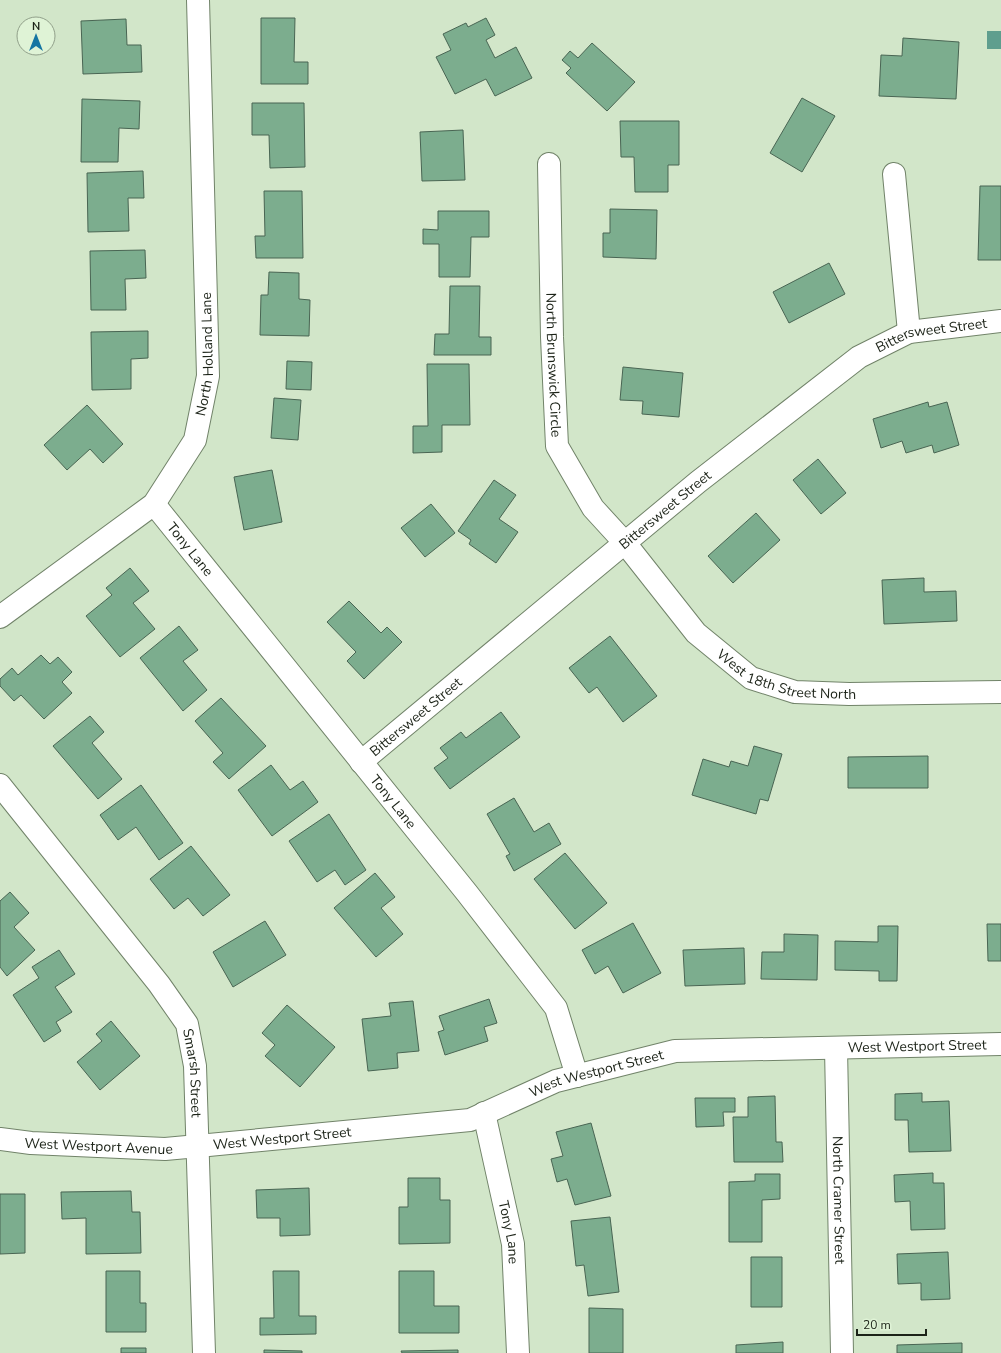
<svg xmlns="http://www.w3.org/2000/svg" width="1001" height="1353" font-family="'Nunito Sans',sans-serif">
	<rect width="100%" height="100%" fill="#d2e6c9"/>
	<path fill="#5f9e8e" d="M987 31H1001V49H987Z"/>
	<path fill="#7cad8e" stroke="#496553" d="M261 18H295L294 62H308V84H261Z
		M486 18 495 35 486 40 495 58 516 47 532 78 495 96 486 79 455 94 436 57 451 50 443 34 466 23 468 27Z
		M126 19 127 45H141L142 72 83 74 81 21Z
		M903 38 959 42 956 99 879 96 881 55 902 56Z
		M592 43 635 82 607 111 566 73 571 68 562 60 570 51 578 58Z
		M802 98 835 116 802 172 770 153Z
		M82 99 140 101 139 129 119 128 118 162H81Z
		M252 103H304L305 167 270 168 269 135H252Z
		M620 121H679V165H668V192H635L634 157H621Z
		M463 130 465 180 422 181 420 132Z
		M143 171 144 198H128L129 231 88 232 87 173Z
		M980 186H1001V260H978Z
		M264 191H302L303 258H256L255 236H265Z
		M610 209 657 210 656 259 603 257V233H610Z
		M438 211H489V237H471L470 277H439V244H423V229L438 230Z
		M145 250 146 278 125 279 126 310H91L90 251Z
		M829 263 845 294 789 323 773 292Z
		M269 272 299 273V299L310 300 309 336 260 335 261 295H268Z
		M450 286H480L479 337H491V355H434L435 334H449Z
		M148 331V358L131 359V389L92 390 91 332Z
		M287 361 312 362 311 390 286 389Z
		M427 364H469L470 425H442V452L413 453V426H428Z
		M623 367 683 373 679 417 642 414 643 401 620 400Z
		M274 398 301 400 298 440 271 438Z
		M928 402 929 407 947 402 959 445 934 453 932 445 906 453 902 441 881 448 873 419Z
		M87 405 123 444 103 463 90 449 67 470 44 445Z
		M818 459 846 493 821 514 793 480Z
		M272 470 282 522 244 530 234 477Z
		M494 480 516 495 499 519 518 532 496 563 469 544 471 540 458 531Z
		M431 504 455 533 425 557 401 528Z
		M756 513 780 540 733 583 708 556Z
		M130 568 149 591 133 603 155 629 120 657 86 616 112 595 106 588Z
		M924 578V592L956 591 957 621 884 624 882 580Z
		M349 601 381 633 387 627 402 642 364 679 347 661 356 652 327 622Z
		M179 626 198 650 183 661 207 690 183 711 140 658Z
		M610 636 657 696 623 722 597 687 589 693 569 668Z
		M41 655 50 664 58 657 72 672 62 682 72 693 44 719 21 695 14 701 0 686V679L12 668 18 675Z
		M221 698 266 746 229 779 213 762 223 753 195 721Z
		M501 712 520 737 450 789 434 768 448 758 440 748 461 732 466 738Z
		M90 716 104 732 92 743 122 779 98 799 53 746Z
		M754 746 782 754 768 801 760 799 756 814 692 795 703 759 729 767 731 761 748 766Z
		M928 756V788H848V757Z
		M271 765 290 790 303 781 318 802 272 836 238 790Z
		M141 785 183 843 159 860 136 827 118 840 100 815Z
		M514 798 534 832 549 823 561 844 514 871 506 856 510 854 487 814Z
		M329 814 366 870 345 885 335 870 317 882 289 841Z
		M191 846 230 895 203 916 188 898 174 909 150 879Z
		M565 853 607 903 575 929 534 879Z
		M375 873 395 897 381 908 403 934 376 957 334 908Z
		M10 892 29 913 14 927 35 950 7 976 0 967V901Z
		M265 921 286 955 233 987 213 952Z
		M633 923 661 973 623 993 608 966 595 974 582 950Z
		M987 924H1001V961H988Z
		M878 926H898L897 981H879V971L835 970V941L878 942Z
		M784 934 818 935 817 980 761 979 762 952H784Z
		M744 948 745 984 685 986 683 950Z
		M59 950 75 974 55 987 72 1012 56 1022 61 1031 44 1042 13 995 39 978 32 967Z
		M489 999 497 1023 484 1027 488 1041 445 1055 438 1032 444 1030 439 1016Z
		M413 1001 419 1051 397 1053 398 1068 368 1071 362 1019 391 1016 389 1003Z
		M287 1005 335 1047 300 1087 265 1056 275 1045 262 1033Z
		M111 1021 140 1056 100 1090 77 1062 102 1041 96 1034Z
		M922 1093V1102L949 1101 951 1151 909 1152 908 1120H895V1094Z
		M775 1096 776 1142H782L783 1162H734L733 1117H748V1097Z
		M695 1098H735V1112H723L724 1126 696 1127Z
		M591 1123 611 1196 575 1205 567 1179 557 1182 551 1159 563 1156 556 1132Z
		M933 1173V1183H944L945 1229 911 1230 910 1201 895 1202 894 1175Z
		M755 1174H780V1199L762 1200V1242H729V1182L755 1181Z
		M408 1178H440V1200H450V1243L399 1244V1207H408Z
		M309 1188 310 1235 280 1236V1218H257L256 1190Z
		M131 1191 132 1212H140L141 1253 86 1254V1218L62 1219 61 1192Z
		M0 1194H25V1253L0 1254Z
		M610 1217 619 1292 588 1296 584 1265 576 1266 571 1221Z
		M948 1252 950 1299 921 1300V1283L898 1284 897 1254Z
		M751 1257H782V1307H751Z
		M106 1271H140V1303H146V1332H106Z
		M273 1271H299V1316H316V1334L260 1335V1318H274Z
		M399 1271H434V1306H459V1333H399Z
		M589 1308 623 1309V1353H589Z
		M783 1342V1353H736V1345Z
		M962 1343V1353H897V1345Z
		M121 1348H146V1353H121Z
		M264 1350 302 1351V1353H264Z
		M458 1350V1353H402L401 1351Z"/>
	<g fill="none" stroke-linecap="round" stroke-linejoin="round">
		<defs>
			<g id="street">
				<path id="s1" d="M549 164 552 337 557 446 593 508 625 543 696 633 751 678 795 692 849 694 1001 692"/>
				<path d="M894 174 909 332"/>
				<path id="s2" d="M154 504 467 893 556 1008 577 1076"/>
				<path id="s3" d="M0 617 154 504 195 440 208 376 198 0"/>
				<path id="s4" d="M361 762 698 482 859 357 909 332 1001 321"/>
				<path id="s5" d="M0 785 159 984 187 1024 195 1066 204 1353"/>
				<path id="s6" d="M836 1048 842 1353"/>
				<path id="s7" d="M484 1113 513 1244 518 1353"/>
				<path id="s8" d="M0 1139 31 1143 165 1149 198 1146 470 1120 556 1081 675 1051 1001 1044"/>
			</g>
		</defs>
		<use href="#street" stroke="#718369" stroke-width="24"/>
		<use href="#street" stroke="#fff" stroke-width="22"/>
	</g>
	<g text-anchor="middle" stroke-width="3.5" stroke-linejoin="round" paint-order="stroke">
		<g font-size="14" fill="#1c2318" stroke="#dff3d6">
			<text dy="5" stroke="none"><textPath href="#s4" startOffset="719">Bittersweet Street</textPath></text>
			<text dy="5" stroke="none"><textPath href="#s3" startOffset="354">North Holland Lane</textPath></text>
			<text dy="5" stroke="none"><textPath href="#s1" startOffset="201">North Brunswick Circle</textPath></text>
			<text dy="5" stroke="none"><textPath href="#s4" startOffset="395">Bittersweet Street</textPath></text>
			<text dy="5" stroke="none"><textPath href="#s2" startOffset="58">Tony Lane</textPath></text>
			<text dy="5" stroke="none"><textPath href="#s1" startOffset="620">West 18th Street North</textPath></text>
			<text dy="5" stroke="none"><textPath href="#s4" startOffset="71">Bittersweet Street</textPath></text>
			<text dy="5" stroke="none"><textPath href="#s2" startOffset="382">Tony Lane</textPath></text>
			<text dy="5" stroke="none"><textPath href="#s8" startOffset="931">West Westport Street</textPath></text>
			<text dy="5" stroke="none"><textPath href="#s5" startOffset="353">Smarsh Street</textPath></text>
			<text dy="5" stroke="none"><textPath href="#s8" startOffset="607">West Westport Street</textPath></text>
			<text dy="5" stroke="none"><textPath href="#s8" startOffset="283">West Westport Street</textPath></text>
			<text dy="5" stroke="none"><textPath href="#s8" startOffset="99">West Westport Avenue</textPath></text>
			<text dy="5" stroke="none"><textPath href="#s6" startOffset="152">North Cramer Street</textPath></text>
			<text dy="5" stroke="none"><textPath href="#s7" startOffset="122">Tony Lane</textPath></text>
		</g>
	</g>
	<g transform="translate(36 36)"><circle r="19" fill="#dff3d6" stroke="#91a08a"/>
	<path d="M0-3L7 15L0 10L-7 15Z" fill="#1575a2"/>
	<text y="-6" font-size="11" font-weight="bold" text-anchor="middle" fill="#1c2318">N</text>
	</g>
	<path d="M857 1329v6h69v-6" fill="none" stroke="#1c2318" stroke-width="2"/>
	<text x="863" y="1329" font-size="12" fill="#1c2318" stroke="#dff3d6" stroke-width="3" paint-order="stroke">20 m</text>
</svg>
